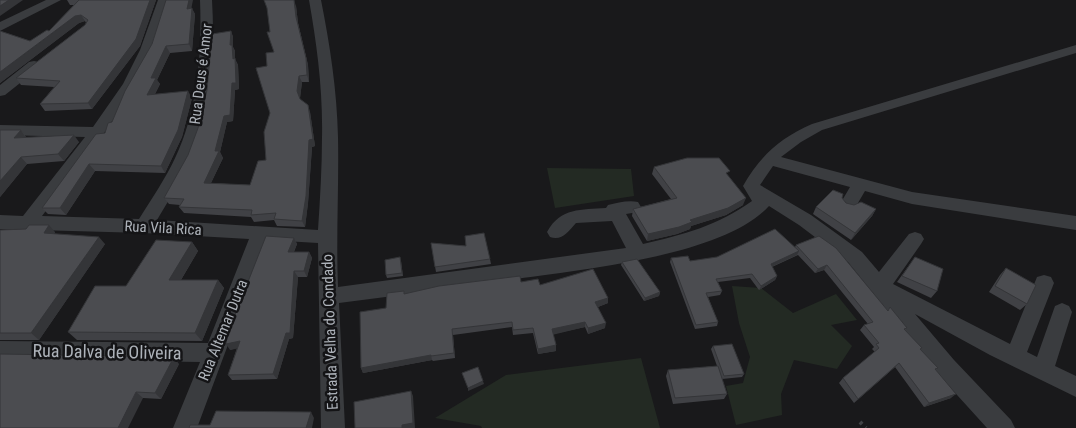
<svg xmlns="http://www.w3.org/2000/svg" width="1076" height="428" font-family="'Roboto Condensed',sans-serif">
	<rect width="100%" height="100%" fill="#19191b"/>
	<path fill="#232a23" d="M547 168 631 169 634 196 555 208Z
		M732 286 761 288 793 313 836 294 857 320 831 325 852 346 837 369 794 360 781 394 782 415 736 425 726 386 743 383 750 357 739 323Z
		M641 358 660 428H482L481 426 435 418 506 375Z"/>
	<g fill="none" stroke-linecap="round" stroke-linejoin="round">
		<path stroke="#414346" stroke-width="4" stroke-dasharray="3 4.5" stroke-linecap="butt" d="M860 422 866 428"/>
		<path fill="#3a3c3f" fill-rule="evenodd" d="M46 0H61L0 31V22Z
			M158 0H170L154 50 137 84 102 136 42 216 139 219C152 198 166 178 176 156 198 109 202 51 200 0H212C215 50 212 105 194 152 184 176 170 198 157 220L318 230C320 199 322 168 322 137 323 91 317 45 309 0H321C330 45 337 91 338 137 339 187 336 237 338 287L626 248 612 221 576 223C568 232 562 241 550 237L547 232C561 207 581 210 606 208L608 205C617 203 628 200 638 202L641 207 638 212 626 214 643 244C683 235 719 225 752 201L743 186C760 156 780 138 812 124L1076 45V53L822 130 801 142 781 157 912 192 1076 216V230L912 204 865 191 855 208 849 210 843 208 840 204 850 187 773 166 760 185 811 215 862 252 879 272 909 234 915 232 921 234 924 239 921 244 893 284 1010 344 1037 277 1044 275 1051 277 1054 283 1027 352 1037 357 1055 306 1062 303 1069 306 1072 312 1055 366 1076 376V397L990 355 915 314 954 360 1011 420 1015 428H987L938 374 848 262 799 225 769 206C723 257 576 270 509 280 452 288 396 296 339 303L345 428H321L318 243 267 240 197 428H173L200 362 0 359V341L208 343 249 239 144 233 0 229V215L23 216 85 137 0 135V125L93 127 123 84 140 50Z
			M34 61 39 62 41 65 39 68 5 95 0 96V85L29 62Z"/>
	</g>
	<path fill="#404145" d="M67 0H156L140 46 92 109 45 111 40 104 54 87 21 85 16 78 85 25 86 23 85 21 79 23 0 83V31L30 41 49 31 74 5H70Z
		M296 6 298 23 308 65 309 82H302L300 98V100L310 112 315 146 312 147 308 203 305 227 277 226 274 220 254 222 251 217 184 213 179 207 180 205 169 204 164 198 188 155 198 128 231 31 233 37V47L235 51V59L238 65 239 89 235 90 233 121 227 122 220 152 223 158 211 183 250 185 266 160 270 113 267 66 274 52 270 32Z
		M191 8 195 14 192 51 170 53 157 80 160 84 155 94 192 98 182 137 165 173 95 171 66 215 48 214 42 208 105 133 112 122 152 44Z
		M0 130H21L26 137 79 142 64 161 27 164 0 197Z
		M654 167 728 176 743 205 726 215 691 226 690 229 677 234 647 241 632 216 633 209 671 199 652 174Z
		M842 198 846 203 876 209 872 216 851 240 813 214 816 207Z
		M0 230 55 232 54 234 105 244 39 340H0Z
		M819 236 888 310 890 307 907 328 905 330 936 369 951 398 924 407 895 367 854 403 839 383 843 378 875 352 872 349 874 347 860 330 864 325 868 324 824 270 815 273 798 255 772 267 777 276 775 280 759 290 750 278 718 282 722 291 720 295 708 297 718 322 717 326 695 329 670 262 671 258 690 261 795 247 796 245Z
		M294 238 297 244 294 252H309L312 258 307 277H298L293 338 289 339 277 379 232 380 228 375 237 348 230 350Z
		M192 242 198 251 181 280H218L224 288 202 341 77 340 68 332 126 286Z
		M431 243 466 246 490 259 491 264 436 272Z
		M915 257 937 291 931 298 897 282Z
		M401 261 403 276 387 278 386 275Z
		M622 262 660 292 659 296 644 301 621 265Z
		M1006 268 1027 304 1020 310 989 292 1000 275Z
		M521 282 608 298V303L598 307 605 328 588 334 585 327 553 334 556 345V351L538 354 533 333 513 335 512 327 453 335 455 358 433 361 432 360 363 373 361 368 404 294Z
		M713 346 744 374 742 377 722 379 727 394 724 399 673 404 666 376 668 370 717 366 711 349Z
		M179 364 161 399 143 398 0 428Z"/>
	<path fill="#343538" d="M9 0H23L0 16V6Z
		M150 0H156L140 46 92 109 88 103Z
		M189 0H193L190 15 187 9Z
		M294 0 296 6 298 23 308 65 309 82 307 75 296 17Z
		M192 8 195 14 192 51 189 44Z
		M81 15 85 21 79 23 0 83V72L75 16Z
		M231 31 233 37V47L235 51V59L238 65 239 89 235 90 233 121 227 122 220 152 223 158 208 189 204 183 215 151 233 59 230 45Z
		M166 46 170 53 157 80 160 84 151 102 147 95 151 78Z
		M299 76 302 82 300 98 302 106 297 91Z
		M188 91 192 98 182 137 165 173 161 166Z
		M308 105 310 112 315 146 312 147 308 203 305 227 302 221Z
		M21 130 26 138H14Z
		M74 135 79 142 64 161 58 154Z
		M21 157 27 164 0 197V181Z
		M89 164 95 171 66 215 60 208Z
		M746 198 743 205 726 215 691 226 690 229 677 234 647 241 648 234 690 220Z
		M876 209 872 216 851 240 855 233Z
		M49 225 55 232 50 240 44 233Z
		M99 237 105 244 39 340 31 333Z
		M294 238 297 244 291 258 288 252Z
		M192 242 198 251 176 288 169 280Z
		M799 251 797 255 769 268 771 264Z
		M309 252 312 258 307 277 304 271Z
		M827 265 824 270 815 273 818 269Z
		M294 271 298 277 293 338 289 339 277 379 273 374Z
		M777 276 775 280 759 290 761 286Z
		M218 280 224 288 202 341 195 333Z
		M660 292 659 296 644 301 645 298Z
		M608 298V303L595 308V302Z
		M585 322V327L552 335V329Z
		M606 323 605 328 588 334V328Z
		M240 341 244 347 230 350 226 344Z
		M556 345V351L538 354V349Z
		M431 355 432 360 363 373 361 368Z
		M174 357 179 364 161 399 155 393Z
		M899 363 895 367 854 403 858 399Z
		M483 381 484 384 468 391V388Z
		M411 391 413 396 415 428H402V425Z
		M136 392 143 398 128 428H118Z
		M956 394 951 398 924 407 929 403Z
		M311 412 314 418 312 428H306Z"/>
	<path fill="#4b4c50" stroke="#343538" d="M0 0H9L0 6Z
		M79 0H150L136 39 88 103 40 104 60 81 16 78 85 25 88 20 81 15 75 16 0 72V31L30 41 47 30 49 31Z
		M166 0H189L187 9 192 8 189 44 166 46 151 78H156L147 95 188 91 178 130 161 166 89 164 60 208H42L96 134 105 133 108 123 112 122 125 91 152 44Z
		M264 0H294L296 17 306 58 307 75 299 76 297 91 300 99 308 105 313 139 309 140 306 196 302 221 274 219 276 213 251 215 252 210 179 207 184 199 164 198 188 155 198 128 207 90 212 34 231 31 230 45H232L233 59 235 58 236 83H232L230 115 224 116 215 151H219L204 183 250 185 258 161 266 160 264 132 270 113 256 68 267 66 266 53 274 52 267 32H270L267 8Z
		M0 130H21L14 138 74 135 58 154 21 157 0 181Z
		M687 158H719L730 171 726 173 746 198 728 208 690 220 692 222 679 227 648 234 633 209 677 198 654 167Z
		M833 190 843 194 842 198 846 203 854 205 861 202 876 209 855 233 816 207Z
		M29 225H49L44 233 99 237 31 333H0V230L26 229Z
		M775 229 799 251 771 264 777 276 761 286 752 274 716 279 722 291 706 293 718 322 696 325 671 258 688 256 690 261 717 257Z
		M484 233 490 259 435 267 431 243 466 246 465 236Z
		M266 236 294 238 288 252H309L304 271H294L290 333H286L273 374 228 375 240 341 226 344 227 335Z
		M819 236 836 248 888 311 890 307 907 328 904 329 922 348 920 349 938 368 935 369 956 394 929 403 899 363 858 399 843 378 879 348 876 344 879 343 864 325 873 322 827 265 818 269 796 245Z
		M156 240 192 242 169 280H218L195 333 68 332 95 286H126Z
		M400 257 402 273 386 275 385 260Z
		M915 257 943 269 937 291 902 276Z
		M637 259 660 292 645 298 622 262Z
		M1006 268 1036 285 1027 304 995 286Z
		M593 269 608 298 595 302 606 323 588 328 585 322 552 329 556 345 538 349 533 328 513 330 512 322 452 329 454 353 431 356V355L361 368 360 312 386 308 387 293 404 291V294L439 286 520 276 521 282 538 279 540 285Z
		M732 344 744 374 724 376 713 346Z
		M0 354 174 357 155 393 136 392 118 428H0Z
		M718 366 727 394 675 398 668 370Z
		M478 367 483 381 468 388 462 373Z
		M411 391 413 423 402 425V428H355L354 402Z
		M216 411 311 412 306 428H189L190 425H210Z"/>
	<g text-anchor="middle" stroke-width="5" stroke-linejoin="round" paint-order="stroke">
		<g font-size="15" fill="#adb2b9" stroke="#141416">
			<text transform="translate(201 74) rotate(-83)" y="5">Rua Deus é Amor</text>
			<text transform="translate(163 228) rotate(3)" y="5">Rua Vila Rica</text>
			<text transform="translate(223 330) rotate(-68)" y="5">Rua Altemar Dutra</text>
			<text transform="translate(330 332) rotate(-92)" y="5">Estrada Velha do Condado</text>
		</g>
		<g font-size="18" fill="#adb2b9" stroke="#141416">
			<text transform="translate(107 352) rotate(1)" y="6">Rua Dalva de Oliveira</text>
		</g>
	</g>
</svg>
